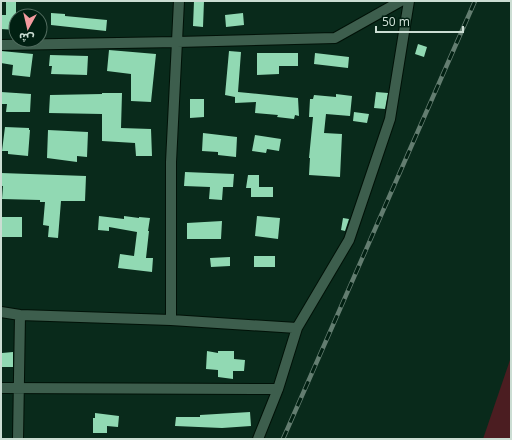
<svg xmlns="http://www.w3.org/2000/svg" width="512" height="440" font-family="'Noto Sans','Noto Sans Arabic',sans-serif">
	<rect width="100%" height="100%" fill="#092a1b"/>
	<path fill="#4b1d21" d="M511 357V439H483Z"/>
	<path fill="#91d9b3" d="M6 1H16V30L1 29V15H6Z
		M194 1H204L203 27 193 26Z
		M51 13 65 14V16L107 20 106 31 51 25Z
		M243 13 244 25 226 27 225 15Z
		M418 44 427 47 424 57 415 54Z
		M109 50 156 54 151 102 131 101V74L107 71Z
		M1 51 33 54 30 77 12 75 13 65 1 63Z
		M229 51 241 52 238 92 298 98 299 116 295 115 294 119 277 117 278 115 255 113 256 102 235 103V97L225 95Z
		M257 53H298V66H279V74L257 75Z
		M315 53 349 57 348 68 314 64Z
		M50 55 88 56 87 75 51 74 52 66H49Z
		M1 92 31 94 30 112H6L7 104H1Z
		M376 92 388 93 385 109 374 108Z
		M102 93H122L121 128 151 129 152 156H136L135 143 102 141V114L49 113 50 95 102 94Z
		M336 94 352 96 350 116 326 114 324 133 342 134 340 177 309 175 310 158H309L313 117H309L310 99H313L314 95 336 97Z
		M190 99H204V117L190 118Z
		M354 112 369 114 367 123 353 121Z
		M5 127 29 128V130H30L28 156 8 154V151H2Z
		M48 130 88 132 87 157 77 156V162L47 158Z
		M203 133 237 137 236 157 218 155V152L202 151Z
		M255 135 281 139 279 151 267 149 266 153 252 151Z
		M185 172 234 174 233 187H223L222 200 209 199 210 187 184 186Z
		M1 173 86 176 85 201H61L58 238 48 237 49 226 43 225 45 202H40V200L2 199 3 186H1Z
		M248 175H259V187H273V197H251V188H246Z
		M99 216 124 219V216L139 218V217L150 218 148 231H149L146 258H153L152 272 118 268 120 254 134 256 137 232 109 227V231L98 230Z
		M257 216 280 218 278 239 255 236Z
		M1 217H22V237H1Z
		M343 218 349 219 345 231 341 230Z
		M222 221 221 239H187V223Z
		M254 256H275V267H254Z
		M230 257V266L211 267 210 258Z
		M207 351 218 353V351H234V359L245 360 244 371H233V379L218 377V370L206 369Z
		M13 352V367H1L2 353Z
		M250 412 251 426 222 428 175 426 176 417H200V415Z
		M95 413 119 416 118 427 107 426V433H93V418H95Z"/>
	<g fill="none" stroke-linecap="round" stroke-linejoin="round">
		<defs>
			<path id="street" d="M1 45 177 42 335 38 401 1
				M1 312 20 315 171 320 297 328
				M171 320V162L179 1
				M1 388 278 389
				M18 439 20 315
				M258 439 278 389 297 328 349 240 390 119 409 1"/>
		</defs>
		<use href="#street" stroke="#001107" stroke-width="12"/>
		<use href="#street" stroke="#3d5e4d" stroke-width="10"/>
		<defs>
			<path id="rail" d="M283 439 475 1"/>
		</defs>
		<use href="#rail" stroke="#637d70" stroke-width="4.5"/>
		<use href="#rail" stroke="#012012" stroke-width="3" stroke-dasharray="9" stroke-linecap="butt"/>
	</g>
	<rect width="512" height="440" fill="none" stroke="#cbddd3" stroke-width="4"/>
	<g transform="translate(28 28) rotate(188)"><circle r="19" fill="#012012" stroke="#526c5f"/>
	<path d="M0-3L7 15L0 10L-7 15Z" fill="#f49b9f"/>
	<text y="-6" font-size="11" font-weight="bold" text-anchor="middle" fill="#cbddd3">ش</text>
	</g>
	<path d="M376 26v6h87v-6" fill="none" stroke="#cbddd3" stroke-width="2"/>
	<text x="382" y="26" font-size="12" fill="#cbddd3" stroke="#012012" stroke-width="3" paint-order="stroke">50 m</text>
</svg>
